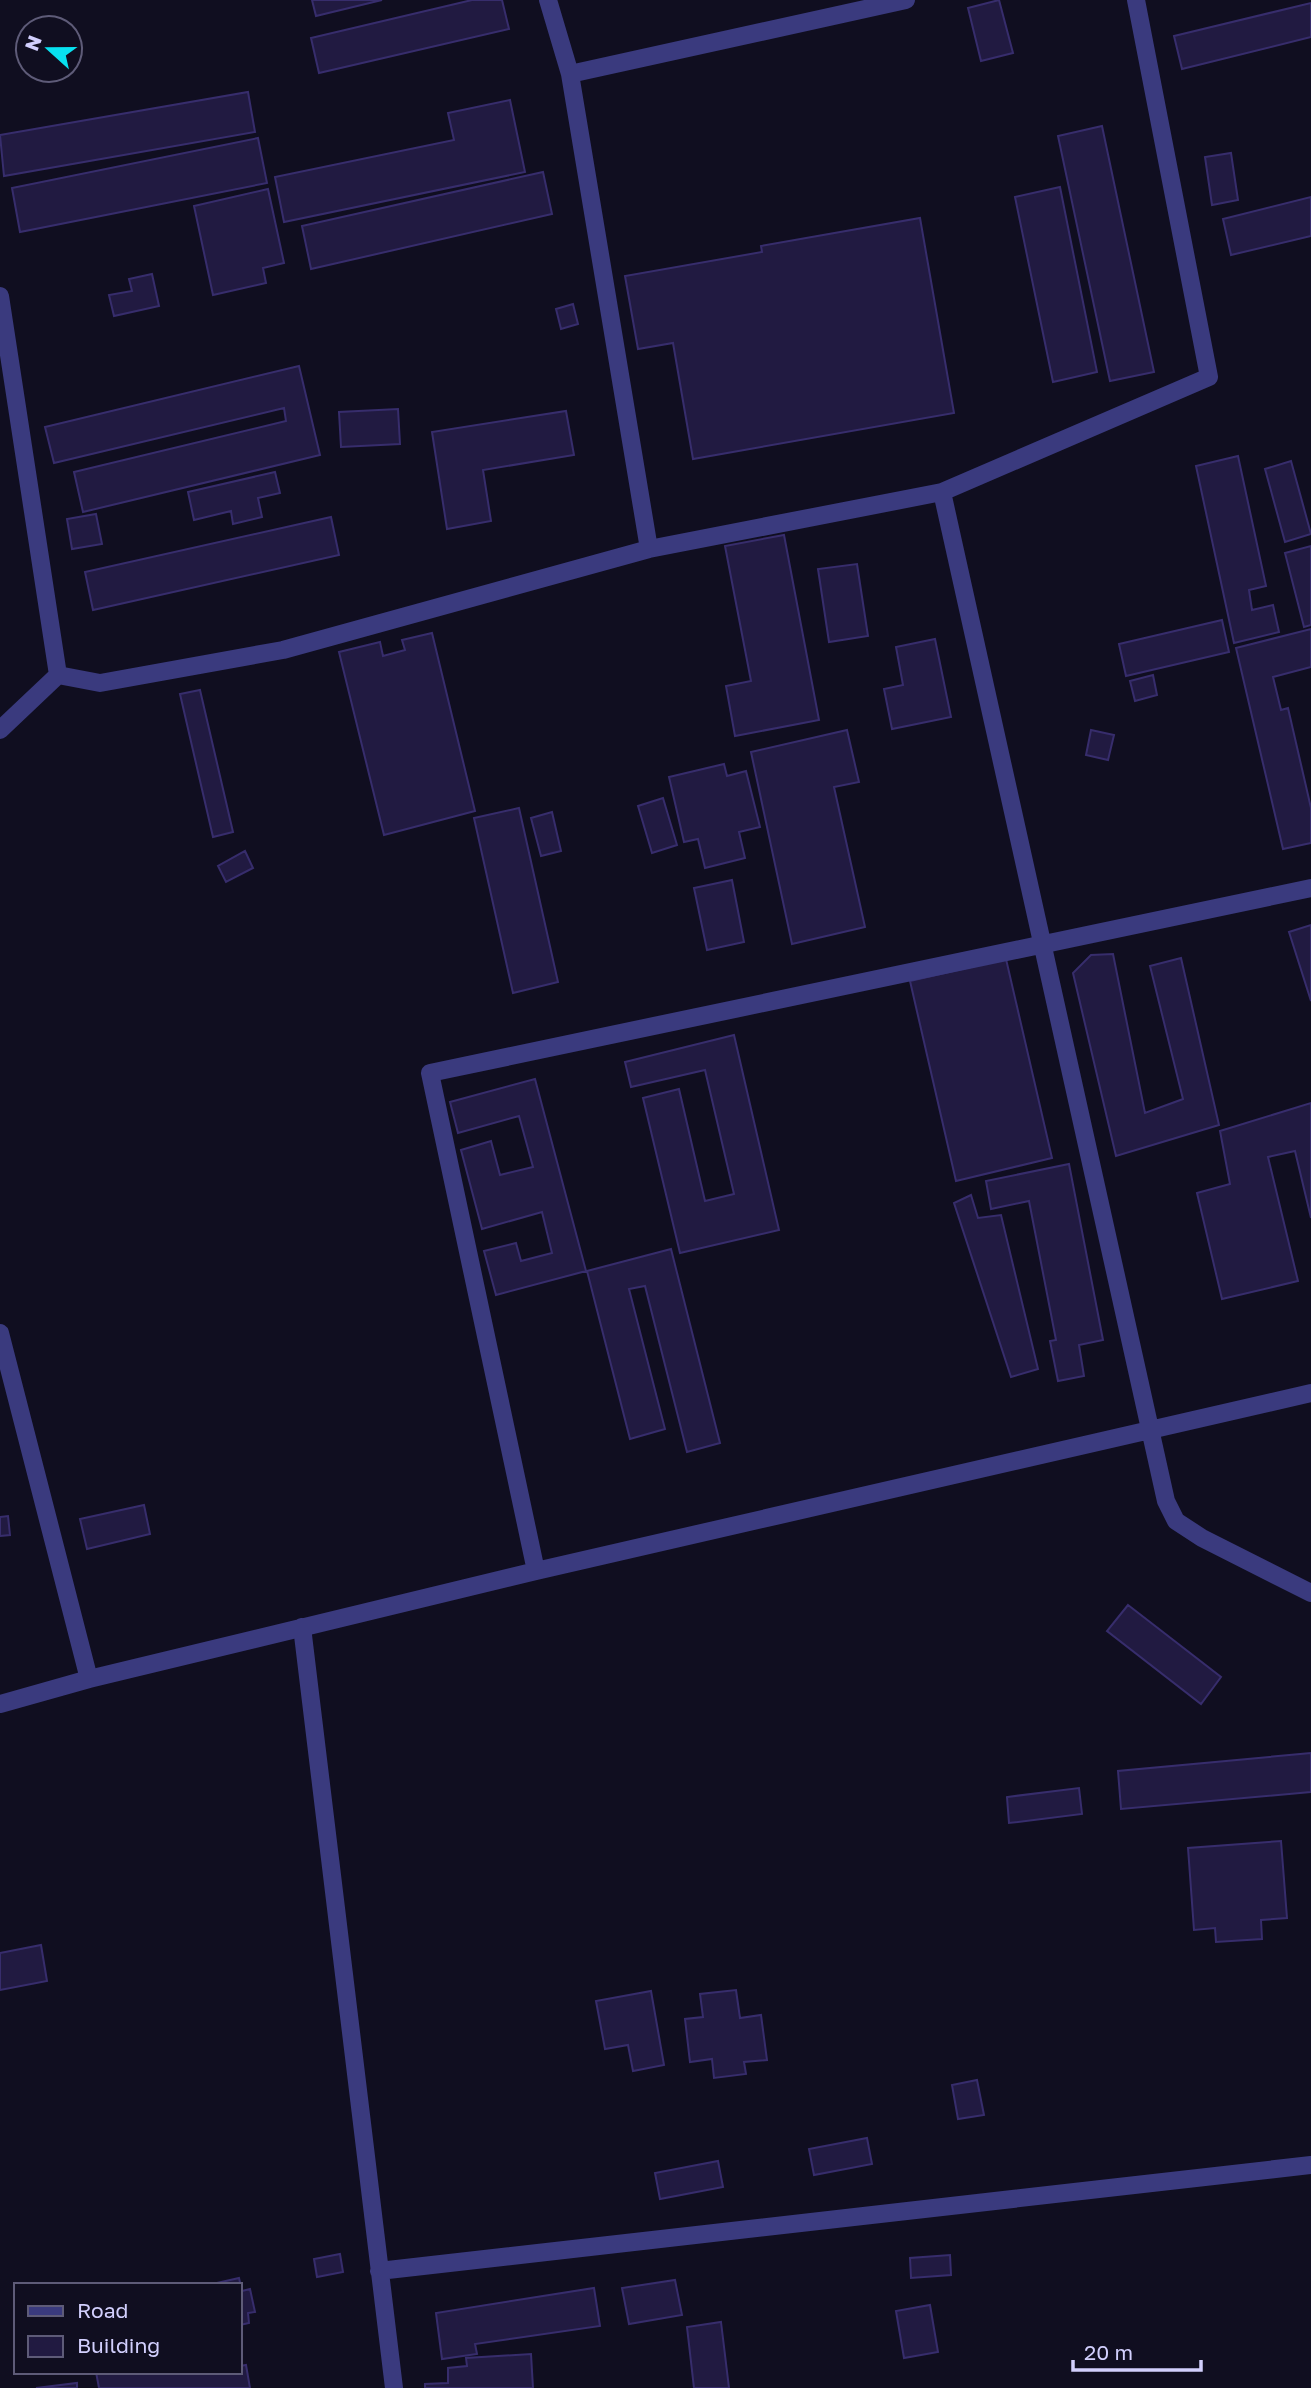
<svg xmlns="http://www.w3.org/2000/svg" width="1311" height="2388" font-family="'Golos Text',sans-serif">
	<rect width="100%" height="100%" fill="#100e20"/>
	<path fill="#211a41" stroke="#372d6c" stroke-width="2" d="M312 0H382L316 16Z
		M472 0H502L509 29 319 73 311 38Z
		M999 0 1013 53 981 61 968 8Z
		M1311 3V37L1182 69 1174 36Z
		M248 92 255 132 4 176 0 135Z
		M510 100 525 172 284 222 275 177 454 140 448 113Z
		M1102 126 1154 372 1110 381 1058 136Z
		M258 138 267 183 20 232 12 188Z
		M1231 153 1238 200 1212 205 1205 157Z
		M543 172 552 214 311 269 302 226Z
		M1060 187 1097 372 1053 382 1015 197Z
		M268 189 284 263 263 268 266 283 213 295 194 206Z
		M1311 197V236L1231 255 1223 219Z
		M920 218 954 413 693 459 673 343 638 349 625 276 762 252 761 246Z
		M152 274 159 306 114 316 109 295 132 291 129 279Z
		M573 304 578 324 561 329 556 309Z
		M299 366 320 455 83 512 74 472 286 421 284 408 54 463 45 427Z
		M398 409 400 444 341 447 339 412Z
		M566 411 574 455 483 470 491 521 447 529 432 432Z
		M1238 456 1266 586 1249 590 1252 610 1273 605 1279 632 1234 643 1196 466Z
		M1291 461 1311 534 1285 542 1265 469Z
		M275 472 280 493 258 498 262 517 233 524 231 511 194 520 188 492Z
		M96 514 102 544 72 549 67 519Z
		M331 517 339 555 93 610 85 572Z
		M784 535 819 720 735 736 726 686 751 681 725 546Z
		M1311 546V625L1304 627 1285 553Z
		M857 564 868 636 829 642 818 569Z
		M1222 620 1229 652 1126 676 1119 644Z
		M1311 629V667L1273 677 1281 710 1288 708 1311 808V843L1283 849 1236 648Z
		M432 633 475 811 384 835 339 652 380 642 383 656 405 650 402 640Z
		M935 639 951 717 892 729 884 689 903 685 896 647Z
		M1153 675 1157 695 1135 701 1130 681Z
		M200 690 233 832 213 837 180 694Z
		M847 730 859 782 834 787 865 927 792 944 751 752Z
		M1091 730 1114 735 1108 760 1086 755Z
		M724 764 727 776 746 771 760 827 739 832 745 858 705 868 698 839 684 842 669 777Z
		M663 798 677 845 652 853 638 806Z
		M519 808 558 982 513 993 474 818Z
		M552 812 561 851 541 856 531 818Z
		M245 851 253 868 226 882 218 866Z
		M732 880 744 942 707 950 694 888Z
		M1311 925V1001L1289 932Z
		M1113 954 1145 1113 1183 1099 1150 966 1181 958 1219 1125 1116 1156 1073 973 1091 955Z
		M1006 959 1052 1158 956 1181 910 981Z
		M734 1035 779 1230 680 1253 643 1098 679 1089 705 1201 734 1194 705 1070 631 1087 625 1062Z
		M535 1079 586 1271 496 1295 484 1251 516 1243 521 1261 552 1253 542 1212 482 1229 461 1150 491 1141 500 1175 533 1167 519 1116 458 1133 450 1102Z
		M1311 1103V1218L1295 1151 1268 1157 1298 1281 1222 1299 1197 1193 1230 1184 1220 1131Z
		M1069 1164 1103 1340 1079 1345 1084 1376 1058 1381 1050 1341 1056 1340 1029 1201 991 1209 986 1181Z
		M971 1195 978 1218 1001 1215 1038 1369 1011 1377 954 1203Z
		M671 1249 720 1443 687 1452 645 1286 629 1289 665 1429 630 1439 587 1271Z
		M144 1505 150 1534 87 1549 80 1519Z
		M8 1516 10 1535 0 1536V1517Z
		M1128 1605 1221 1677 1201 1704 1107 1631Z
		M1311 1753V1792L1121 1809 1118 1771Z
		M1079 1788 1082 1814 1009 1823 1007 1797Z
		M1281 1841 1287 1918 1261 1920 1262 1939 1216 1942 1215 1928 1194 1930 1188 1848Z
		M41 1945 47 1981 0 1990V1953Z
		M736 1990 740 2018 761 2015 767 2060 744 2062 746 2074 714 2078 712 2059 690 2062 685 2019 703 2017 700 1994Z
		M651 1991 664 2065 633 2071 628 2045 605 2049 596 2001Z
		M977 2080 984 2115 958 2119 952 2085Z
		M867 2138 872 2164 814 2175 809 2149Z
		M718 2161 723 2187 660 2199 655 2173Z
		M340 2254 343 2272 317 2277 314 2259Z
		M950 2255 951 2275 911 2278 910 2258Z
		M239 2278 242 2291 250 2289 255 2312 248 2313 249 2323 240 2325V2285H208Z
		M675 2280 682 2315 629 2324 622 2288Z
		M594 2288 600 2326 475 2344 477 2354 442 2359 436 2313Z
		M930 2305 938 2352 904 2358 896 2311Z
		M721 2322 729 2388H694L687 2327Z
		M531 2354 533 2388H425V2384L448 2383V2368L467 2366 466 2358Z
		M246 2365 250 2388H99L96 2372H240V2366Z
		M77 2383V2388H36Z"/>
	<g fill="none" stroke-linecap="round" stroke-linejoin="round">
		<path stroke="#3a3a7e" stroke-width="18" d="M548 0 570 74 649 549
			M570 74 906 0
			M0 296 58 675
			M942 492 1166 1501 1176 1521 1202 1538 1311 1593
			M58 675 100 683 283 650 649 549 942 492 1209 377 1136 0
			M0 730 58 675
			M0 1333 89 1679
			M536 1571 430 1073 1311 888
			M302 1627 394 2388
			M0 1704 89 1679 536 1571 1311 1393
			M379 2271 1311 2165"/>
	</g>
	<rect x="14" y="2283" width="228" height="91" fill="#100e20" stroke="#5e5b78" stroke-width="2"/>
	<rect x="28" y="2306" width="35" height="10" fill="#3a3a7e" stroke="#5e5b78" stroke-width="2"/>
	<text x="77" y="2318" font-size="21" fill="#d2cffd">Road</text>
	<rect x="28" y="2336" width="35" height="21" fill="#211a41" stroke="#5e5b78" stroke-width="2"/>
	<text x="77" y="2353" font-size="21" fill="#d2cffd">Building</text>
	<g transform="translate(49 49) rotate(291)"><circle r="33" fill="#100e20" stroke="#5e5b78" stroke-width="2"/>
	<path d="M0-5L12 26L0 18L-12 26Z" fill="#08e1f0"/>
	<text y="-10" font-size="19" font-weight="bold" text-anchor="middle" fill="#d2cffd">N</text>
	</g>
	<path d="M1073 2360v10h128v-10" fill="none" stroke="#d2cffd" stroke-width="3.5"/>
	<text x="1084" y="2360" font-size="21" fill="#d2cffd" stroke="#100e20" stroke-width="5" paint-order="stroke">20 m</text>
</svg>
